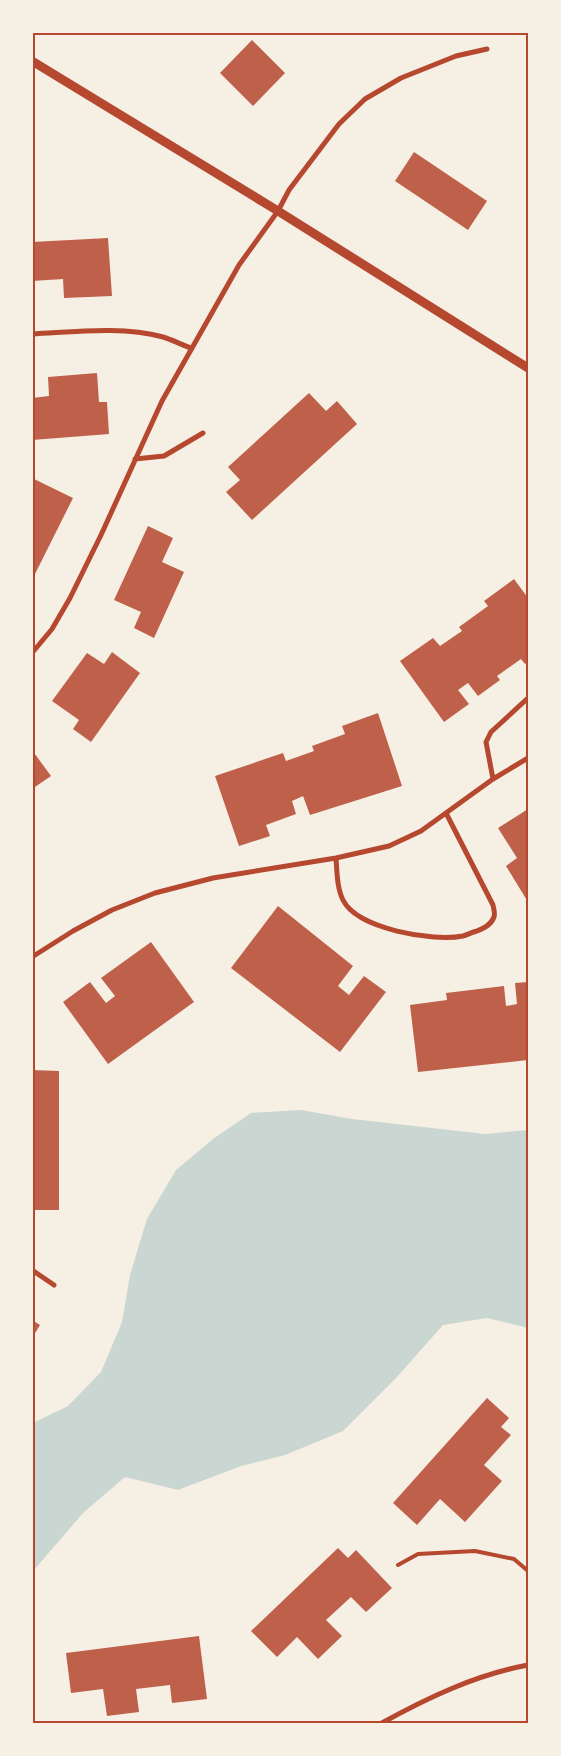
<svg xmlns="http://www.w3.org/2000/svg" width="561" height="1756" font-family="Signika,sans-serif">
	<rect width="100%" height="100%" fill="#f6efe4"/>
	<path fill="#c9d6d2" d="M301 1110 352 1119 485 1134 528 1130V1328L487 1318 443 1325 396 1378 343 1431 285 1455 241 1466 178 1490 125 1477 84 1512 33 1571V1423L68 1406 101 1372 122 1322 130 1275 147 1219 176 1170 213 1139 251 1113Z"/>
	<path fill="#bf614a" d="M252 40 285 73 253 106 220 73Z
		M414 152 487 201 468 230 395 181Z
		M108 238 112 296 64 298 63 279 32 281V242Z
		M97 373 99 402H107L109 434 32 440V398L49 396 48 377Z
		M309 393 326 411 337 401 357 424 252 520 226 492 240 480 228 467Z
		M32 478 73 498 32 580Z
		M148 526 173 538 162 562 184 572 154 638 134 628 141 612 114 600Z
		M514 579 528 598V662L525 664 521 659 497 676 500 680 478 696 468 683 458 690 469 704 444 722 400 661 433 638 440 646 462 631 459 627 488 606 484 601Z
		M112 652 140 673 91 742 73 729 79 720 52 701 87 653 104 664Z
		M378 713 402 786 310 815 303 796 292 801 296 814 266 825 270 836 239 846 215 776 283 753 286 761 314 751 312 746 345 734 342 726Z
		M32 750 51 776 32 789Z
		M528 809V902L506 866 517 858 498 828Z
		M278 906 353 966 338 986 349 995 364 976 386 992 340 1052 231 968Z
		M151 942 194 1002 108 1064 63 1002 90 982 106 1003 115 996 101 978Z
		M528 982V1060L418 1072 410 1005 447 1000 446 993 504 986 506 1006 517 1004 515 983Z
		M32 1070 59 1071V1210H32Z
		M32 1320 40 1325 32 1338Z
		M487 1398 509 1418 501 1427 511 1435 484 1465 502 1481 465 1522 440 1499 417 1525 393 1503Z
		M338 1548 348 1558 356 1550 392 1588 366 1612 351 1597 326 1620 342 1636 318 1659 297 1637 277 1657 251 1631Z
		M199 1636 207 1699 172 1703 170 1685 136 1689 139 1712 107 1716 103 1689 71 1693 66 1653Z"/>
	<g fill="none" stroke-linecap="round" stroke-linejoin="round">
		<path stroke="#b5482f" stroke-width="4" d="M398 1565 418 1554 475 1551 514 1559 528 1571"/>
		<path stroke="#b5482f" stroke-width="5" d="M32 334C75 332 121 326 163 337 173 340 182 345 191 348
			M135 459 164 456 203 433
			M32 653 52 629 70 598 101 535 162 401 239 265 278 211 289 190 339 124 365 99 401 78 456 56 487 49
			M493 779 486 742 491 732 528 698
			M336 858C337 872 337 888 343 900 357 929 433 942 463 936 467 935 472 932 477 931 484 928 491 925 494 917 495 914 494 909 493 905L446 813
			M32 957 73 931 112 910 155 893 213 878 336 858 389 846 421 831 493 779 528 758
			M32 1270 54 1285
			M380 1724C427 1698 475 1675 528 1665"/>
		<path stroke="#b5482f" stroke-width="9" d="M32 61 278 211 528 368"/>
	</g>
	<rect width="561" height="1756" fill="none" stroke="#f6efe4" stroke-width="68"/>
	<rect x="34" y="34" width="493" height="1688" fill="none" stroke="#b5482f" stroke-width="2"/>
</svg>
